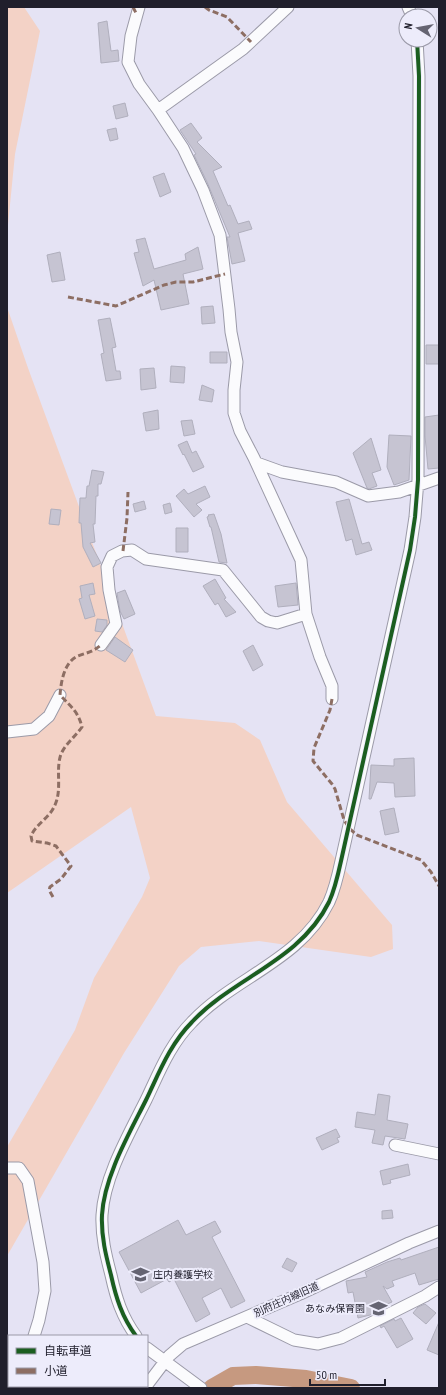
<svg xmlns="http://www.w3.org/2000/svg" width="446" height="1395" font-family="'PT Sans Narrow','Noto Sans JP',sans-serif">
	<rect width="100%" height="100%" fill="#e5e3f4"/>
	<path fill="#f3d2c6" d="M7 7H24L40 31 15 154 7 235Z
		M7 307 28 368 156 716 235 723 260 740 287 802 392 925 393 949 371 957 259 941 201 947 179 966 124 1053 7 1256V1147L75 1030 94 978 142 897 150 878 131 807 7 893Z"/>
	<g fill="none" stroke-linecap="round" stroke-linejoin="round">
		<path stroke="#c69980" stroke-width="18" d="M212 1388 233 1376 256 1375 306 1379 351 1388"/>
	</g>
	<path fill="#c6c4d2" stroke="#b0afbd" d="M107 21 111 51 118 50 119 61 101 63 98 23Z
		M125 103 128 116 116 119 113 106Z
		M191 123 202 138 197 142 222 167 213 171 228 206 230 205 238 224 249 221 252 229 238 233 245 261 232 264 227 237H230L207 182 194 155 196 154 180 130Z
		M116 128 118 139 110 141 107 130Z
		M164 173 171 192 160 197 153 177Z
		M145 238 154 269 186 260 185 254 198 247 203 269 183 274 189 304 161 310 154 280 143 286 134 253 139 252 136 240Z
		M60 252 65 280 52 282 47 255Z
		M213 306 215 323 202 324 201 307Z
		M110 318 116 347 112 348 116 371H120L121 379 106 381 101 354 104 353 98 320Z
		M426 345H439V364H426Z
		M210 352H227V363H210Z
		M171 366 185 367 184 383 170 382Z
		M154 368 156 388 141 390 140 369Z
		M202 385 214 390 212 402 199 400Z
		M158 410 159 429 146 431 143 413Z
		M439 415V468L428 469 425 436V417Z
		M192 420 195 434 184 436 181 421Z
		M389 435 411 436 409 480 394 485 387 467Z
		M371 438 381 470 372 473 377 486 369 489 367 488 353 453Z
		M187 441 192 453 196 451 204 467 193 472 184 454 183 455 178 445Z
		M92 470 104 472 101 484H98V496H96L95 524H93L95 542 90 543 101 563 93 567 83 547 81 523H79L80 498H86L87 486H89Z
		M205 486 210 497 196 504 202 510 194 517 176 496 184 489 188 494Z
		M349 499 362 544 369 542 372 550 356 555 352 539 346 541 336 502Z
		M144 501 146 509 135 512 133 504Z
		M170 503 172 512 165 514 163 505Z
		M51 509 61 510 59 525 49 524Z
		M214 514 221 534 227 563 219 562 211 527H210L207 517 209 516 208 515Z
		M176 528H188V552H176Z
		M215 579 226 598 224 599 236 612 226 617 218 603 215 605 203 586Z
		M93 583 95 594 89 595 95 616 85 619 79 599 82 598 80 586Z
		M296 583 298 605 278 607 275 586Z
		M125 590 135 614 124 619 120 611 117 593Z
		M97 619 107 620V625L102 632 95 631Z
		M115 637 133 650 125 662 106 650Z
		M253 645 263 665 253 671 243 651Z
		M414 758 415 796 395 797 394 783 377 782 371 799H369L371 765 394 766V759Z
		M394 808 399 832 385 835 380 811Z
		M378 1094 390 1096 387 1120 408 1124 405 1139 385 1136 383 1145 372 1143 375 1130 355 1127 357 1112 375 1115Z
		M336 1129 340 1137 337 1138 339 1142 322 1150 316 1138Z
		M408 1164 410 1175 390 1180 391 1183 383 1185 380 1171Z
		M392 1210 393 1218 382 1219V1211Z
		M178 1220 186 1235 215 1221 221 1232 212 1237 245 1301 231 1308 221 1288 202 1298 210 1314 196 1322 174 1279 169 1282 167 1279 141 1293 119 1252Z
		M439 1247V1279L419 1285 415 1273 392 1281 394 1286 387 1289 383 1286 392 1302 385 1305 387 1307 370 1315 358 1318 353 1292 348 1293 346 1281 367 1277 365 1272 387 1262 400 1258 401 1260Z
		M287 1258 297 1263 292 1272 282 1267Z
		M425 1304 436 1313 426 1324 413 1313 418 1307Z
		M401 1318 413 1339 397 1348 384 1326 381 1328 380 1326 394 1319 395 1321Z
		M439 1322V1355L427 1350Z"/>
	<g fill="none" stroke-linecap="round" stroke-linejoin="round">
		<defs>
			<path id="minor" d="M139 7 131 36 128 62 139 84 158 110 183 148 203 190 220 235 229 309 231 332 237 362 234 390V413L240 431 254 458 301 560 306 614 320 657 332 686V699
				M408 7 412 16
				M158 110 243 49 288 7
				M257 463 282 472 336 482 368 496 399 492 439 478
				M101 645 116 624 109 590 107 567 112 556 122 551 132 550 146 559 223 570 261 617 268 621 277 623 306 614
				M7 732 34 729 49 716 60 695
				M395 1145 439 1154
				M7 1168H19L28 1181 43 1262 45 1291 39 1320 34 1336
				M247 1317 294 1340 318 1344 341 1338 425 1296 439 1287
				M136 1336C122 1317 116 1298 111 1275 106 1256 101 1236 102 1215 104 1177 129 1134 146 1100 159 1073 170 1044 192 1022 234 977 300 961 329 902 335 889 338 875 341 861L410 550 415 517 418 480 419 76 417 40
				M147 1348 201 1388
				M147 1385 169 1356 183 1344 300 1294 409 1243 439 1231
				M13 1388V1386"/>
		</defs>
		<use href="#minor" stroke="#9b9aa8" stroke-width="13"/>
		<use href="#minor" stroke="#fbfbfd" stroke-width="11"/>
		<path stroke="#8d6e63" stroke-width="3" stroke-dasharray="6 3" stroke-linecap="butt" d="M133 7 136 13
			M205 7 209 10 227 17 251 42
			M68 297 116 306 164 285 176 282H193L225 274
			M123 551 127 518 128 492
			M332 699 330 710 314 748 313 761 332 784 335 789 344 820 350 829 357 835 421 860 431 872 439 886
			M53 897 49 890 50 887 61 879 71 866 56 846 47 843 32 841 31 836C36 824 49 818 54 807 63 790 55 771 61 754 66 743 75 737 82 727 78 711 71 707 60 695 61 682 64 662 78 656 88 652 91 653 101 645"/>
		<defs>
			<path id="cycleway" d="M136 1336C122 1317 116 1298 111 1275 106 1256 101 1236 102 1215 104 1177 129 1134 146 1100 159 1073 170 1044 192 1022 234 977 300 961 329 902 335 889 338 875 341 861L410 550 415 517 418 480 419 76 417 40"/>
		</defs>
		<use href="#cycleway" stroke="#edecfb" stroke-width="6"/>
		<use href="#cycleway" stroke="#1b5e20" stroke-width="4"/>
	</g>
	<defs>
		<symbol id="school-bare" viewBox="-9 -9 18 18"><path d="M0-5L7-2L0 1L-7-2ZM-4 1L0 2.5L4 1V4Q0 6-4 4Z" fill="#656472" stroke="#edecfb" stroke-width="2.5" paint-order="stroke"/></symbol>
	</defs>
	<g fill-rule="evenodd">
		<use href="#school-bare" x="128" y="1262" width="25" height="25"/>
		<use href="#school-bare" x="366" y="1296" width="25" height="25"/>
	</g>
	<g text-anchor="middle" stroke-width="4" stroke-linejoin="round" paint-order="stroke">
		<g font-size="10" fill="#201f2c" stroke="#edecfb" text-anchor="start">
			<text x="153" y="1278">庄内養護学校</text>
			<text x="365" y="1312" text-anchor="end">あなみ保育園</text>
		</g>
		<g font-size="10" fill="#201f2c" stroke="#edecfb">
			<text transform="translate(286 1299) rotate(-24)" y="4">別府庄内線旧道</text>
		</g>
	</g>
	<rect width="446" height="1395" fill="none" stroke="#201f2c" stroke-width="16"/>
	<rect x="8" y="1335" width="140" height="52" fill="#edecfb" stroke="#9b9aa8"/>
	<rect x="16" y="1348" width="20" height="6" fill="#1b5e20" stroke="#9b9aa8"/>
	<text x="44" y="1355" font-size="12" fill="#201f2c">自転車道</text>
	<rect x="16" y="1368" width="20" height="6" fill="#8d6e63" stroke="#9b9aa8"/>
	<text x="44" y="1375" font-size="12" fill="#201f2c">小道</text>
	<g transform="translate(418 28) rotate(281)"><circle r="19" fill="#edecfb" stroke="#9b9aa8"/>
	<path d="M0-3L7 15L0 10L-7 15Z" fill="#656472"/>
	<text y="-6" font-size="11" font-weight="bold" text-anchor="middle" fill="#201f2c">N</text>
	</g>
	<path d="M310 1379v6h75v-6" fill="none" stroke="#201f2c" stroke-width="2"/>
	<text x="316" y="1379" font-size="12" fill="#201f2c" stroke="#edecfb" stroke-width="3" paint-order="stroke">50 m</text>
</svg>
